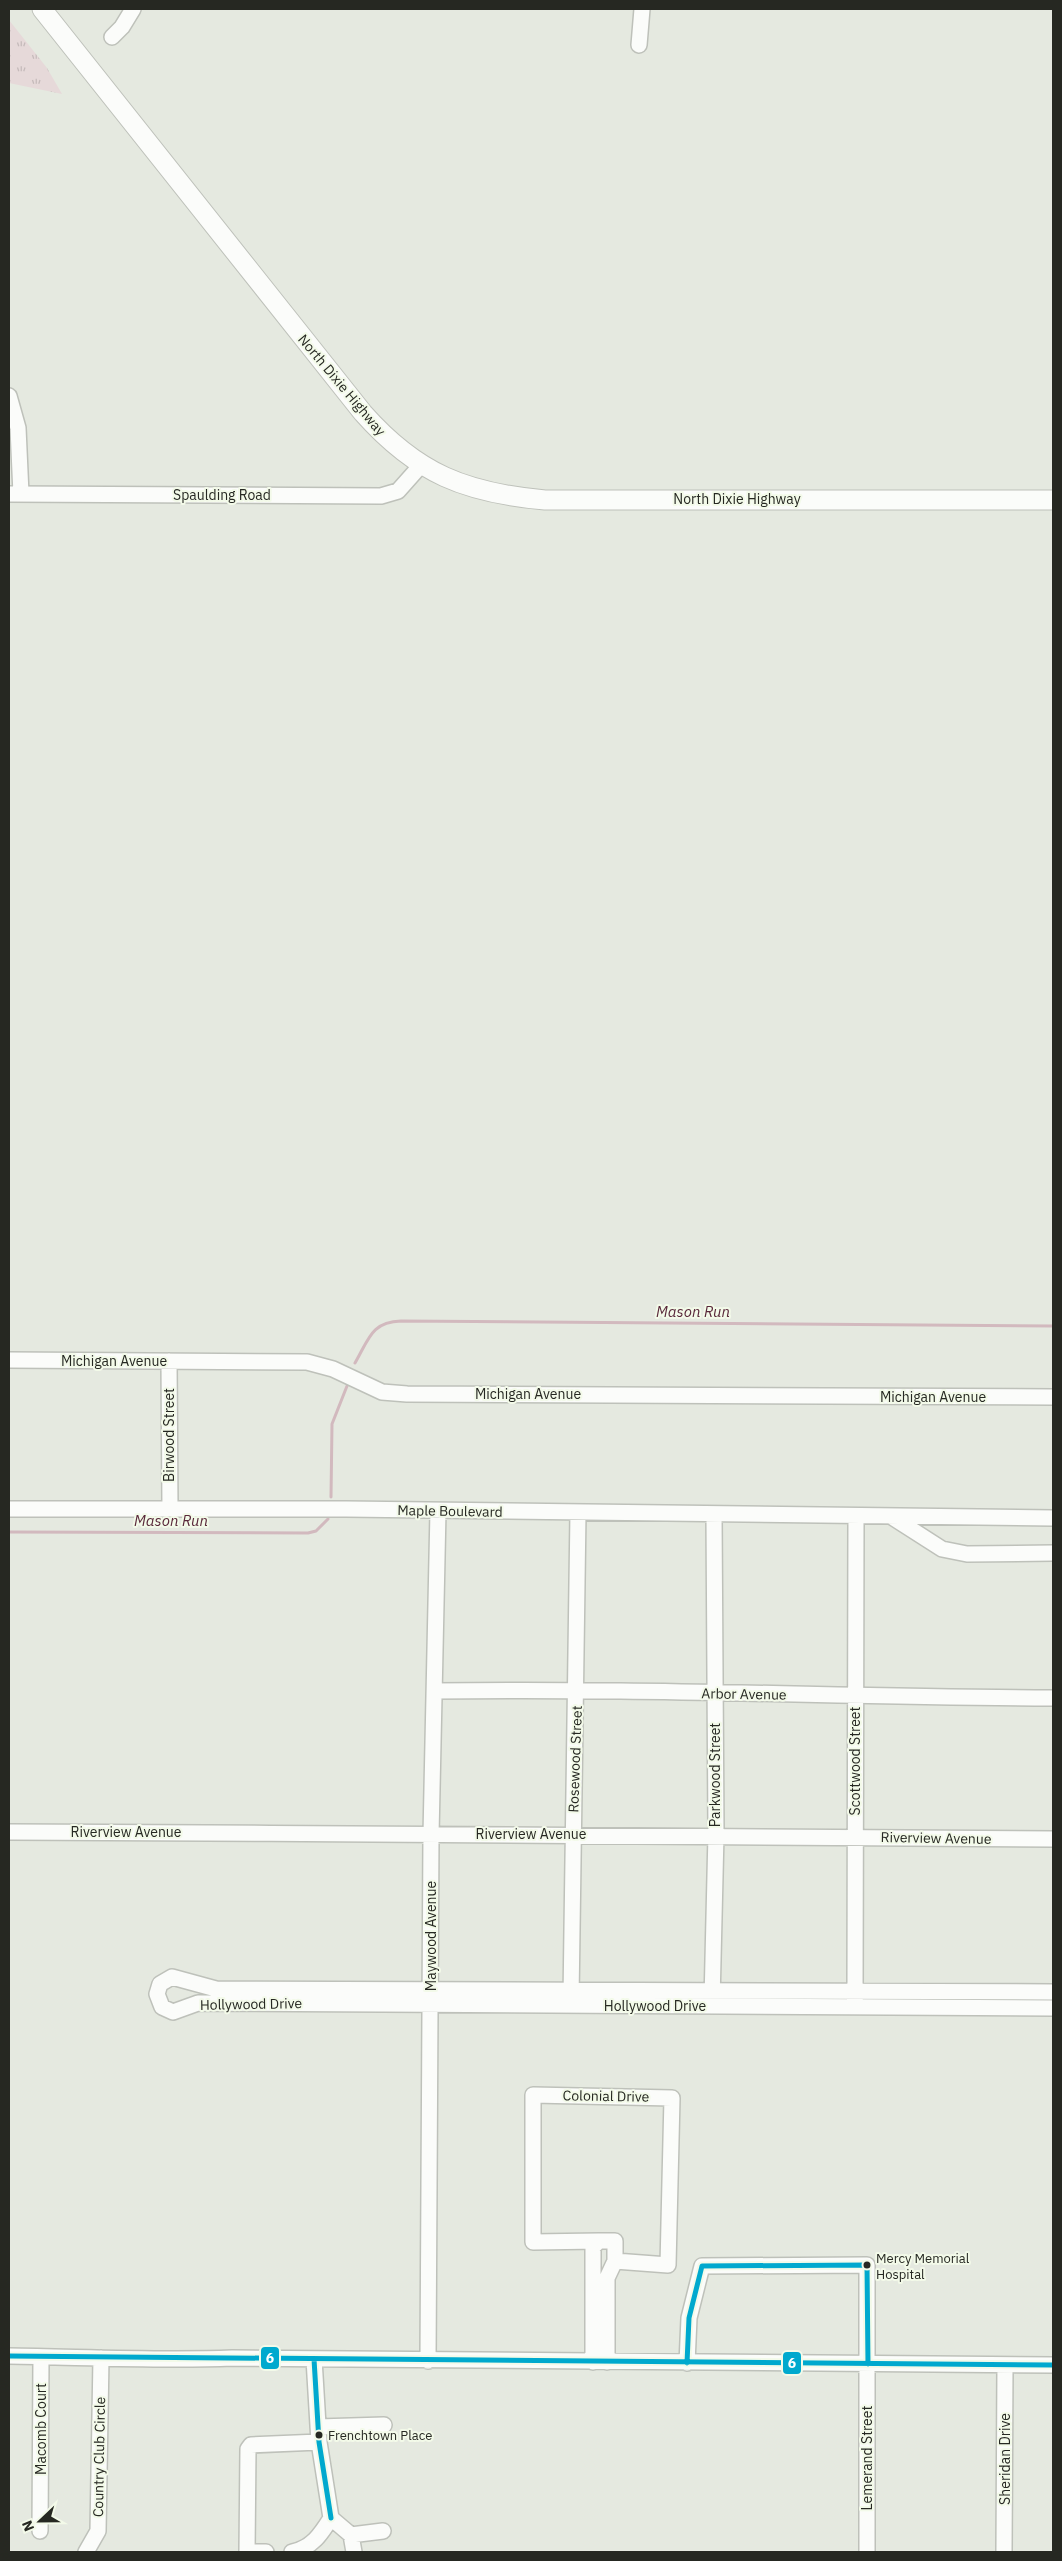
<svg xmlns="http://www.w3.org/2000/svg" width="1062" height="2561" font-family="'IBM Plex Sans',sans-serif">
	<defs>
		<pattern id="park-tufts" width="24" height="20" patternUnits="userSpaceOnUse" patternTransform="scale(1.25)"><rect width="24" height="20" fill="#e6d9d9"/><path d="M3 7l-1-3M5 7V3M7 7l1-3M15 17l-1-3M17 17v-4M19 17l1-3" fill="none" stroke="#c5baba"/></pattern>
	</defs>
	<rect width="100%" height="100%" fill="#e5e9e0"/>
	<path fill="url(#park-tufts)" d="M9 20 47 68 62 94 9 83Z"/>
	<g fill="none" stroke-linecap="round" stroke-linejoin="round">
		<path stroke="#d2b9be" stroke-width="3" d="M355 1363C369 1339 371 1322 401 1321L1053 1326
			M331 1497 332 1424 347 1386
			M9 1532 308 1533 316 1531 328 1519"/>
		<defs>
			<path id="minor" d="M112 37 122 27 133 9
				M639 45 642 9
				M9 396 18 428 21 494
				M9 494 381 496 398 491 422 464
				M9 1360 307 1362 333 1369 382 1392 407 1394 1053 1397
				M169 1361 170 1509
				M9 1509H346L1053 1518
				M892 1517 942 1549 967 1554 1053 1553
				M435 1691C641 1688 847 1697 1053 1698
				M9 1832C357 1834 705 1835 1053 1839
				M1053 1992 216 1989 172 1977 160 1984 157 1994 162 2007 173 2012 198 2003 1053 2008
				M571 1999 578 1513
				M855 2000 856 1516
				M712 2001 716 1834 714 1515
				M9 2356C83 2357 158 2361 232 2358L1053 2365
				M428 2361 431 1835 438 1511
				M593 2362V2247L599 2241H615V2261L668 2265 672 2098 533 2095V2242L599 2241
				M607 2362V2278L615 2261
				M687 2363 689 2318 702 2266 867 2265V2552
				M318 2427 384 2425
				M331 2518 351 2535 354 2552
				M40 2531 41 2357
				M351 2535 383 2531
				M86 2552 98 2531 101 2358
				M266 2552H247L248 2449 251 2445 319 2442
				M292 2552C312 2548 321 2534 331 2518L319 2442 314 2359
				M1004 2552 1005 2365"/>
			<path id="major" d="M42 9 363 413C417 474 466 493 545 500H1053"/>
		</defs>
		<use href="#minor" stroke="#bec1ba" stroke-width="18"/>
		<use href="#major" stroke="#bec1ba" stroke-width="21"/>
		<use href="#minor" stroke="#fbfcfa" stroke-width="15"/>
		<use href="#major" stroke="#fbfcfa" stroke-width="19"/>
		<defs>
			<path id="bus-1" d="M9 2356 1053 2365
				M314 2359 319 2442 331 2518
				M687 2363 689 2318 702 2266 867 2265 868 2364"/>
		</defs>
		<use href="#bus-1" stroke="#f3fae9" stroke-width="9"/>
		<use href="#bus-1" stroke="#00a9ce" stroke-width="5"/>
	</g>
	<g fill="#262822" stroke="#f3fae9" stroke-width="2">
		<circle cx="867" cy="2265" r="4.5"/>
		<circle cx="319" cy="2435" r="4.5"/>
	</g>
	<g text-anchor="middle" stroke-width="4" stroke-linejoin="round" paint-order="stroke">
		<g font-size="13" fill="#262822" stroke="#f3fae9" text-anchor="start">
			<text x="876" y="2263">Mercy Memorial<tspan x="876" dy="16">Hospital</tspan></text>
			<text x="328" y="2440">Frenchtown Place</text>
		</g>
		<g font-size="14" fill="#262822" stroke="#f3fae9">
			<text transform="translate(342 385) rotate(50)" y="5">North Dixie Highway</text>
			<text x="222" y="500">Spaulding Road</text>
			<text x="737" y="504">North Dixie Highway</text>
			<text x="114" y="1366">Michigan Avenue</text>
			<text x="528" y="1399">Michigan Avenue</text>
			<text x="933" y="1402">Michigan Avenue</text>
			<text transform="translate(169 1435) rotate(-90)" y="5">Birwood Street</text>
			<text transform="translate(450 1511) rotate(1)" y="5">Maple Boulevard</text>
			<text transform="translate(744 1694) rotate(1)" y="5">Arbor Avenue</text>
			<text transform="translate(575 1759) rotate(-88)" y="5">Rosewood Street</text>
			<text transform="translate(855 1761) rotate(-90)" y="5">Scottwood Street</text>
			<text transform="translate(715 1775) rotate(-90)" y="5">Parkwood Street</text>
			<text x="126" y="1837">Riverview Avenue</text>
			<text x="531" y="1839">Riverview Avenue</text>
			<text transform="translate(936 1838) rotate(1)" y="5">Riverview Avenue</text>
			<text transform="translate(431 1936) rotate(-90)" y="5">Maywood Avenue</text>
			<text transform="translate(251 2004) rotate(-1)" y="5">Hollywood Drive</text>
			<text x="655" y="2011">Hollywood Drive</text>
			<text transform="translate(606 2096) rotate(1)" y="5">Colonial Drive</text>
			<text transform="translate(41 2429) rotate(-90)" y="5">Macomb Court</text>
			<text transform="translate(99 2457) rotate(-89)" y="5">Country Club Circle</text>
			<text transform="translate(867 2458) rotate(-90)" y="5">Lemerand Street</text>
			<text transform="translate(1005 2459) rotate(-90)" y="5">Sheridan Drive</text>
		</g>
		<g font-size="15" font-style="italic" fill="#59283a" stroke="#f3fae9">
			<text x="693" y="1317">Mason Run</text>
			<text x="171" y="1526">Mason Run</text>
		</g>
	</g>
	<g stroke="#f3fae9" stroke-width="2">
		<rect x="260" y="2346" width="20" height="24" rx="5" fill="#00a9ce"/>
		<rect x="782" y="2351" width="20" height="24" rx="5" fill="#00a9ce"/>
	</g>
	<g font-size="14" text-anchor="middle" font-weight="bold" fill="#fff">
		<text x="270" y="2363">6</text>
		<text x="792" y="2368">6</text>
	</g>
	<rect width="1062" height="2561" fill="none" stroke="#262822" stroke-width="20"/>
	<g transform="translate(40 2521) rotate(248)" stroke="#f3fae9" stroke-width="4" paint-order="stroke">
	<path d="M0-4L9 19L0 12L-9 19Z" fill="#262822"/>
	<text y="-8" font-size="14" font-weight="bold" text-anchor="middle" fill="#262822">N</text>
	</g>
</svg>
